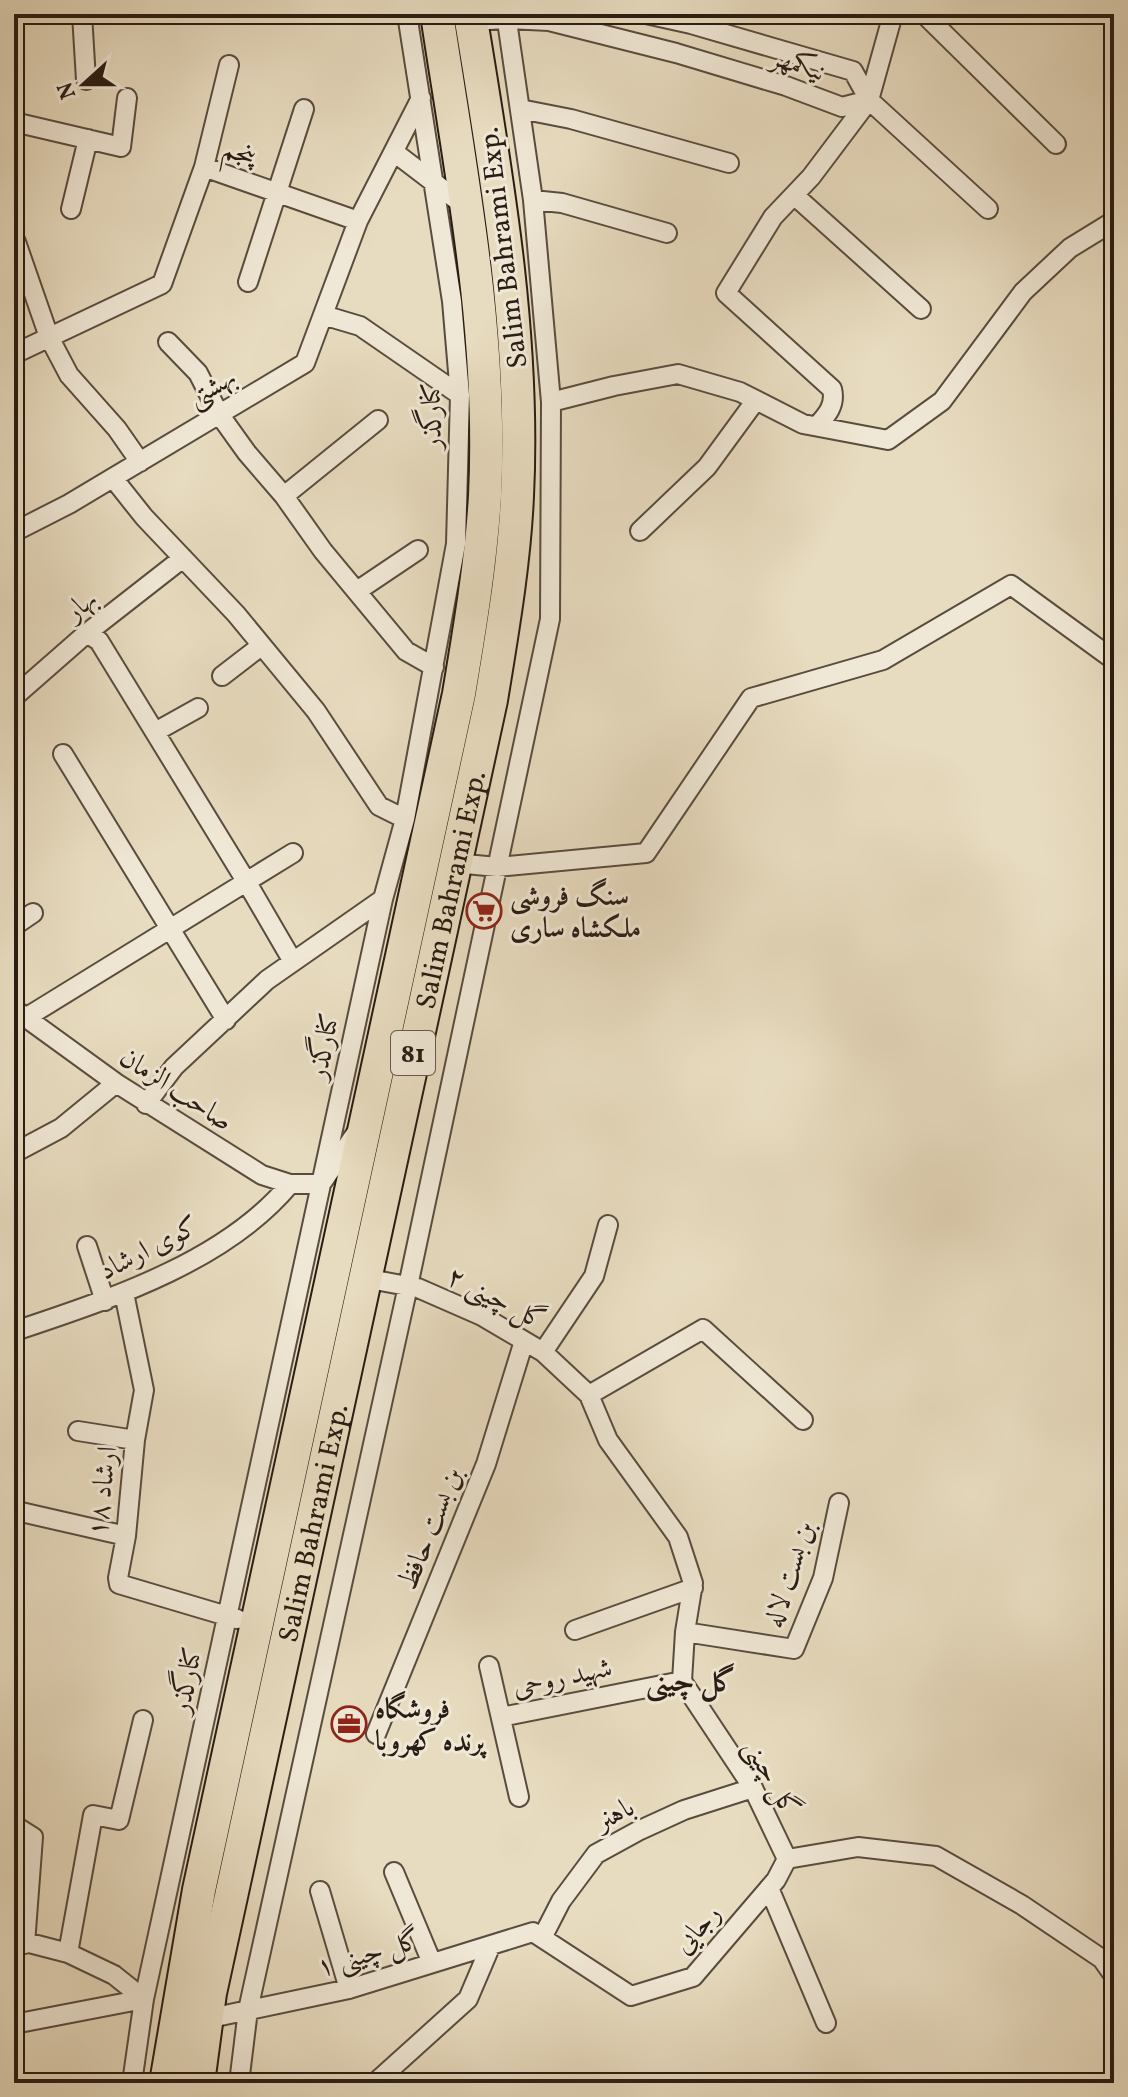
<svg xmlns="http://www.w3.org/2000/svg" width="1128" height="2097" font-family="Vollkorn,Amiri,serif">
	<rect width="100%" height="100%" fill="#e8dcc0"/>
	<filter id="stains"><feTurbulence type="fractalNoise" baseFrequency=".0025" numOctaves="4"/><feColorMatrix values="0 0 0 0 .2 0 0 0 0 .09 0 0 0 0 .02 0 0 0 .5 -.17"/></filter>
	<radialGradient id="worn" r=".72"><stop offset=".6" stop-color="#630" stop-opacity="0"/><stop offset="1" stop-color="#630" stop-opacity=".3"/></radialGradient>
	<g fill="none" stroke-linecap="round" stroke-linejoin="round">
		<defs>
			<path id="minor" d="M82 14 86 80
				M646 14 691 24 853 71 869 100 988 209
				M924 14 1056 144
				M471 21 506 19 549 21 676 53 786 86 842 107 869 100
				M520 109 571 119 729 163
				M14 122 121 147 127 98
				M394 152 466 207
				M204 167 229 65
				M794 195 921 309
				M533 200 562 203 667 233
				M71 209 88 139
				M16 242 49 337 69 375 117 429 140 462
				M248 282 304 109
				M323 315 360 326 460 395
				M168 342 198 373 219 414 247 453 284 496 323 551 406 651 434 667
				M14 354 162 284 204 167 358 221 421 98
				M551 402 614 386 678 374 740 392 803 424 888 440 942 401 1023 292 1070 248 1114 221
				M817 426C827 415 836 405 832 389L726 293 773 217 811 177 869 100 893 14
				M113 478 144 517 236 614 316 711 379 806 405 819
				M284 496 378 420
				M640 531 707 467 756 400
				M14 532 69 504 305 363 358 221
				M357 591 418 550
				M87 633 99 641 246 881 292 960
				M222 676 261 646
				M14 697 87 633 183 558
				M155 732 198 708
				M63 754 226 1020
				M455 863 497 867 646 853 751 698 883 660 1011 585 1114 660
				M14 926 33 913
				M14 1009 116 1083 262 1175 290 1184H321L356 1133
				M27 1017 293 853
				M146 1104 174 1067 267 980 383 899
				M14 1153 61 1128 116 1083
				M87 1246 105 1301
				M364 1278 418 1288 482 1316 543 1352 589 1395 608 1440 678 1537 693 1583 685 1632 682 1681 753 1788 787 1859
				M124 1293 144 1390 135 1440 126 1536 118 1578 119 1584 237 1619
				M14 1329H21C113 1298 226 1261 290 1184
				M543 1352 594 1276 608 1225
				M589 1395 703 1329 803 1420
				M78 1431 135 1440
				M21 1512 126 1536
				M575 1630 693 1588
				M685 1632 794 1649 823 1578 839 1503
				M489 1666 519 1797
				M501 1717 682 1681
				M376 1734 486 1464 524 1341
				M14 1825 33 1837 25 1944
				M787 1859 858 1847 936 1856 1022 1905 1102 1959 1114 1976
				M394 1872 432 1963
				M769 1888 826 2023
				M320 1891 349 1989
				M542 1938 561 1901 596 1854 638 1831 684 1810 753 1788
				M14 1939 68 1953 114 1975 144 1999
				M68 1953 93 1815 119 1820 143 1720
				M206 2019 349 1989 533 1932 631 1996 693 1977 776 1880 787 1859
				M14 2024 144 1999
				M132 2083 144 1999 383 899 405 819 456 544 460 395 452 301 407 14
				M239 2083 248 2010 408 1286 550 619 551 402 533 200 506 14
				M375 2083 468 1999 491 1945"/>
			<g id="trunk">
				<path d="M166 2083 199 1890 459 694C470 628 481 562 485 496 493 334 461 173 437 14"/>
				<path id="s1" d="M198 2083 210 1993 491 700C502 632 514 564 517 496 525 335 496 173 470 14"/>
			</g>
		</defs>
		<use href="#minor" stroke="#594c3e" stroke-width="22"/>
		<use href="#trunk" stroke="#291c13" stroke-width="36"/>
		<use href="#minor" stroke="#f0e8d6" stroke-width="18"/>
		<use href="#trunk" stroke="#e8dcc0" stroke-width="32"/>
	</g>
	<defs>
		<symbol id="supermarket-ring" viewBox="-11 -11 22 22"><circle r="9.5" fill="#f0e8d6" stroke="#8f2418" stroke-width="1.5"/><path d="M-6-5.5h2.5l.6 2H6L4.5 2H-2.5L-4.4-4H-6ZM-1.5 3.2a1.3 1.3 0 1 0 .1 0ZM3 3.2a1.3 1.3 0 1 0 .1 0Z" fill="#8f2418"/></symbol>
		<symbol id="office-ring" viewBox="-11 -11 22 22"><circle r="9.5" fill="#f0e8d6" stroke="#8f2418" stroke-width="1.5"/><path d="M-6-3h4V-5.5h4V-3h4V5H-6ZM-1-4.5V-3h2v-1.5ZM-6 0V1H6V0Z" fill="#8f2418"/></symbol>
	</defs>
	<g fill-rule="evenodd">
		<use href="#supermarket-ring" x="464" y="891" width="40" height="40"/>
		<use href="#office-ring" x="329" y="1704" width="40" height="40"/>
	</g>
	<g text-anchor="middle" stroke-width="6" stroke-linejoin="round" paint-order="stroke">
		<rect fill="#f0e8d6" stroke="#65594e" stroke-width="2" x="391" y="1031" width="44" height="44" rx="6"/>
		<g font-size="26" font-weight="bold" fill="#291c13">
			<text x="413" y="1062">81</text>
		</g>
		<g font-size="28" fill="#291c13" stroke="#f0e8d6">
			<text transform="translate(799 63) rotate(18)" y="10">نیکمهر</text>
			<text transform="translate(240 151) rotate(18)" y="10">پنجم</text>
			<text transform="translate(502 248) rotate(-97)" y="10">Salim Bahrami Exp.</text>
			<text transform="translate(211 386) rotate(-31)" y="10">بهشتی</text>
			<text transform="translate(430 416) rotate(-90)" y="10">کنارگذر</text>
			<text transform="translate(80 604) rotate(-39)" y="10">بهار</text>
			<text dy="10" stroke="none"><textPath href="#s1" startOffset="1220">Salim Bahrami Exp.</textPath></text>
			<text transform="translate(322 1046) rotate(-78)" y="10">کنارگذر</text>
			<text transform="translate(177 1088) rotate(33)" y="10">صاحب الزمان</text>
			<text transform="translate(148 1247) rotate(-27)" y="10">کوی ارشاد</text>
			<text transform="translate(497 1297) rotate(27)" y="10">گل چینی ۲</text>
			<text transform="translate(101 1491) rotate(-83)" y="10">ارشاد ۱۸</text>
			<text dy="10" stroke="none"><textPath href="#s1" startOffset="572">Salim Bahrami Exp.</textPath></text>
			<text transform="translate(429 1528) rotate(-68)" y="10">بن بست حافظ</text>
			<text transform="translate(788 1574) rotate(-72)" y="10">بن بست لاله</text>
			<text transform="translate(562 1676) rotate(-12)" y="10">شهید روحی</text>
			<text transform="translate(185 1680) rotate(-78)" y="10">کنارگذر</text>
			<text transform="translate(773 1777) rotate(60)" y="10">گل چینی</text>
			<text transform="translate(614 1813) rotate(-28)" y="10">باهنر</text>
			<text transform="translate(696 1928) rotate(-48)" y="10">رجایی</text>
			<text transform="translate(368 1952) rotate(-16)" y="10">گل چینی ۱</text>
		</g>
		<g font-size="28" font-weight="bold" fill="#291c13" stroke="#f0e8d6" text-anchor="start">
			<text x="510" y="905">سنگ فروشی<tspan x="510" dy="32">ملکشاه ساری</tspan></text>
			<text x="375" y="1718">فروشگاه<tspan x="375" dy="32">پرنده کهروبا</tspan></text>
		</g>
		<g font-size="30" font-weight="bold" fill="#291c13" stroke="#f0e8d6">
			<text x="691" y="1691">گل چینی</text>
		</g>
	</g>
	<rect width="1128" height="2097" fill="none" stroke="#e8dcc0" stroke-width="48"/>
	<rect x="16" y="16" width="1096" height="2065" fill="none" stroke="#291c13" stroke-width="4"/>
	<rect x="24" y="24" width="1080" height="2049" fill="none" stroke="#291c13" stroke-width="2"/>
	<g transform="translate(84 84) rotate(249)" stroke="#f0e8d6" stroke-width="6" paint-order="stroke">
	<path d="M0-6L14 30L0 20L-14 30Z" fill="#291c13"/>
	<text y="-12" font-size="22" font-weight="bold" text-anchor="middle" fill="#291c13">N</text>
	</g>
	<rect width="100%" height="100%" filter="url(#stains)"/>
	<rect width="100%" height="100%" fill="url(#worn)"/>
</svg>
